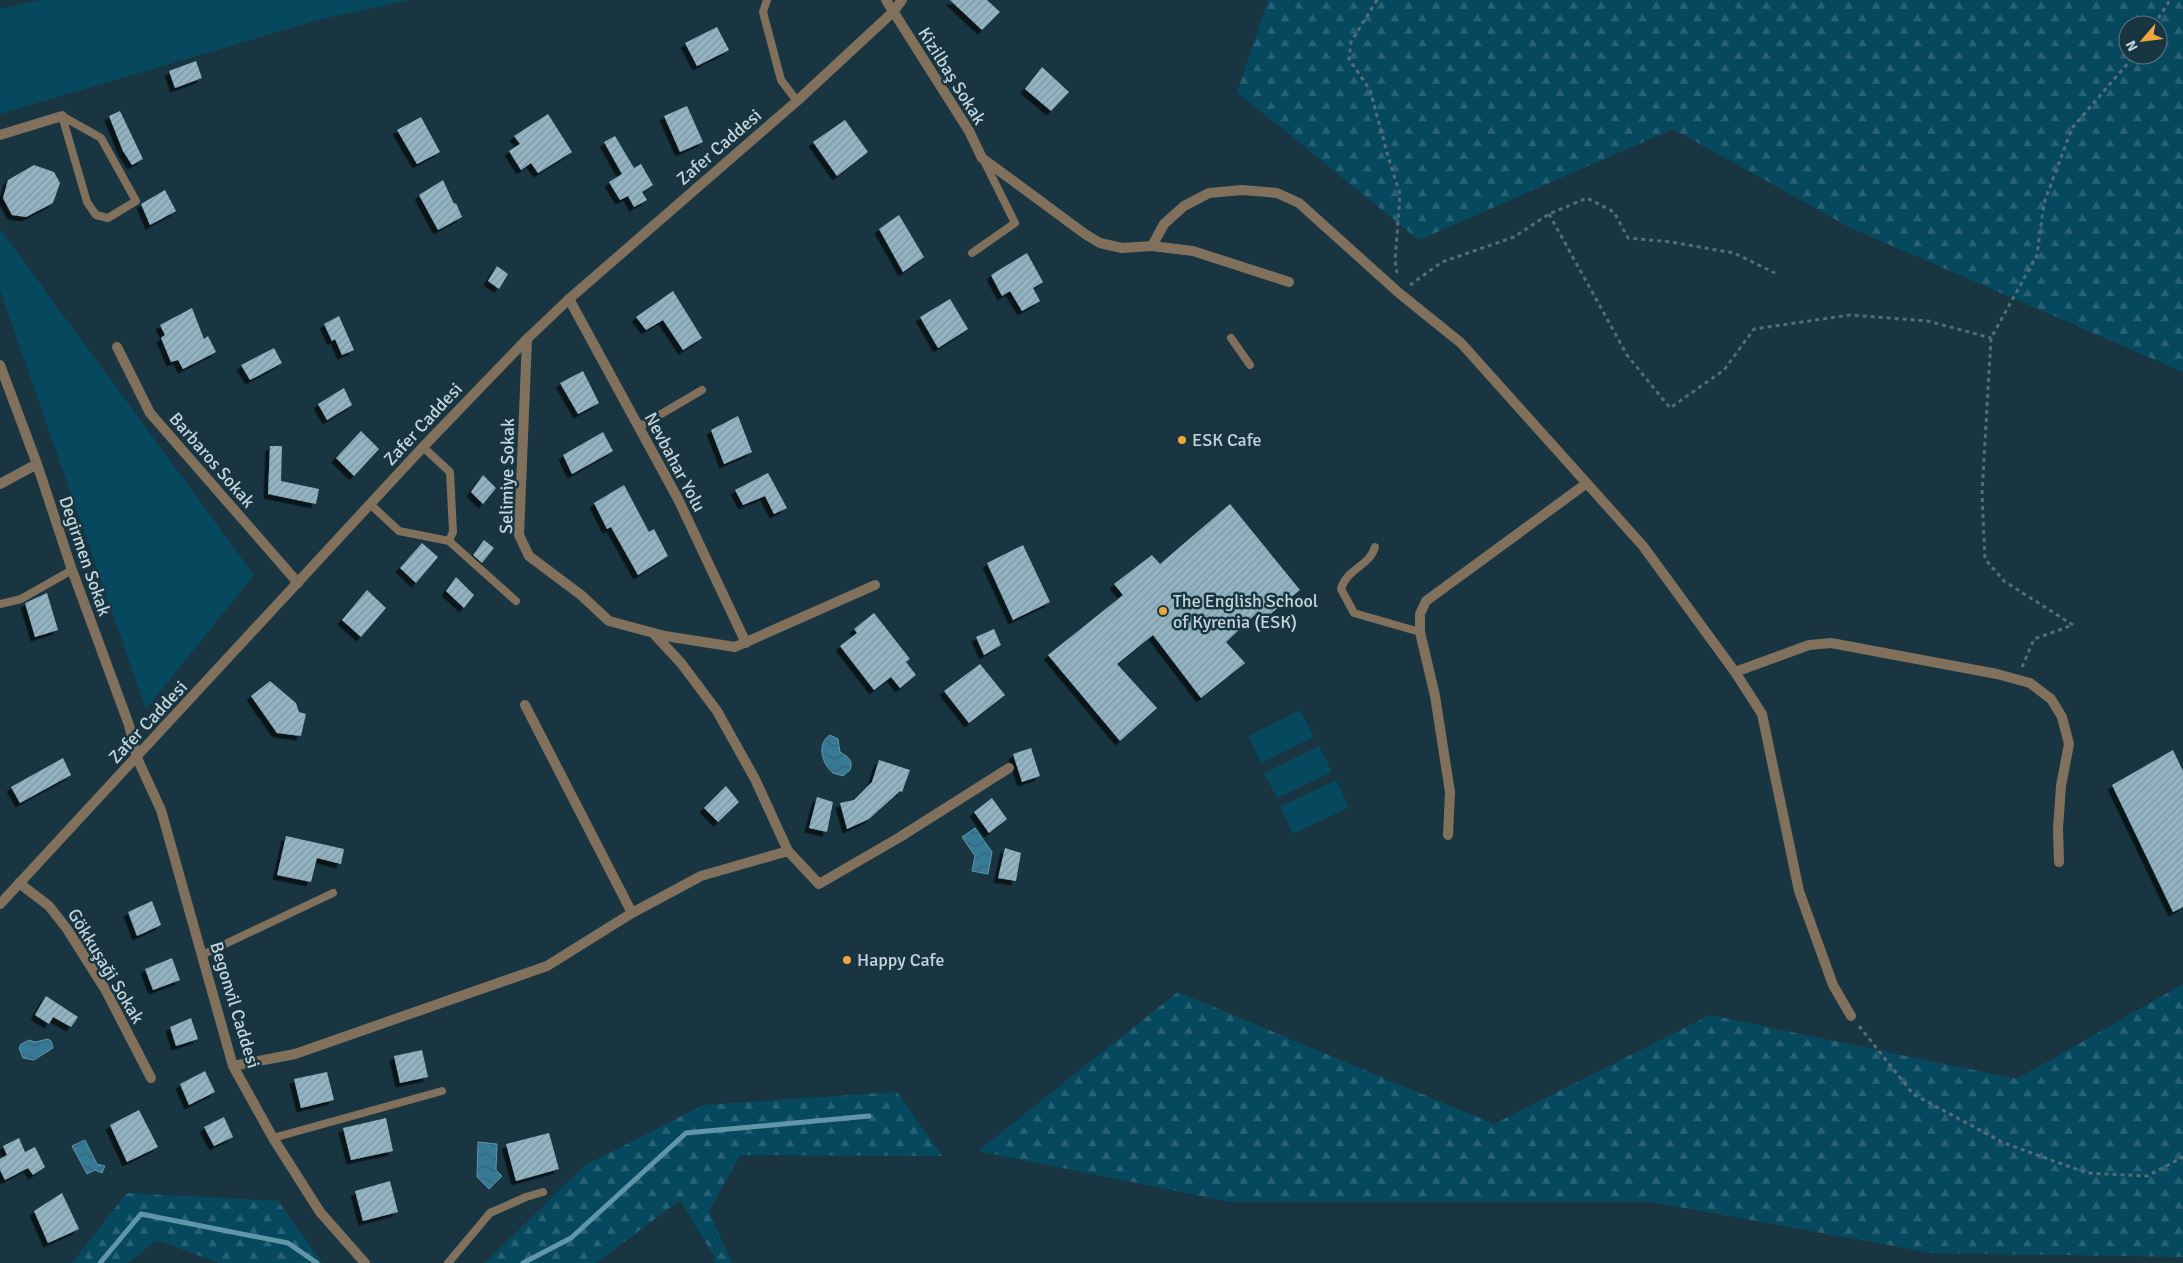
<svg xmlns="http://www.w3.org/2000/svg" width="2183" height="1263" font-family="Signika,sans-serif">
	<defs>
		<pattern id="forest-firs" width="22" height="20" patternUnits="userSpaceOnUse" patternTransform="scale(1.25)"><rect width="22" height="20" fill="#06495f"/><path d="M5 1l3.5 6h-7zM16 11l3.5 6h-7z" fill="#296275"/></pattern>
		<pattern id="water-waves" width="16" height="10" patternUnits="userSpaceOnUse" patternTransform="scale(1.25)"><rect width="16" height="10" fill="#367a95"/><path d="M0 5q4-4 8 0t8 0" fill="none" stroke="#386374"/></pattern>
		<pattern id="building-hatch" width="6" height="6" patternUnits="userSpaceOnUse" patternTransform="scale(1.25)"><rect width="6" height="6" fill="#93b3c2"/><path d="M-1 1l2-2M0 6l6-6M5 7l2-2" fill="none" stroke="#7d96a2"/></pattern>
		<filter id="shadow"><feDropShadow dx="-4.5" dy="4.5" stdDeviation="0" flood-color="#0009"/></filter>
	</defs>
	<rect width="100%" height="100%" fill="#183541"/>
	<path fill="#06495f" d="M41 0H410L322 19 0 114V9Z
		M0 229 254 575 146 709 0 290Z
		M1300 710 1314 737 1261 763 1248 736Z
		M1319 746 1332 772 1277 798 1264 773Z
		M1336 780 1349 807 1293 834 1280 807Z"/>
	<path fill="url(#forest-firs)" fill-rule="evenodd" d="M1268 0H2183V372L1849 227 1673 129 1419 240 1237 92ZM2128 25H2158V55H2128Z
		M2183 984V1257L1932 1253 1652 1202H1231L978 1151 1178 992 1494 1124 1710 1015 2017 1079Z
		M897 1092 942 1156 740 1155 709 1211 732 1263H715L714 1256 680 1200 596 1263H485L584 1166 703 1105Z
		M127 1193 278 1201 322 1263H219L157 1240 128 1263H72Z"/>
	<path fill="url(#water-waves)" stroke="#6195aa" d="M830 735 838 739 840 752C847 756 854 760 850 770L843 776 833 773C822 764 816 744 830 735Z
		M975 828 992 852 988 874 972 871 975 856 962 837Z
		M48 1039 51 1041 53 1048 34 1060 23 1058 19 1048 21 1044 29 1040 35 1042Z
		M85 1140 97 1164 105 1166 102 1173 95 1170 87 1174 72 1146Z
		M478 1142 497 1144 496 1170 502 1176 489 1189 477 1177Z"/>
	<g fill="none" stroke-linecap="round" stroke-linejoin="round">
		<path stroke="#6195aa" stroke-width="5" d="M100 1263 141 1214 288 1243 317 1263
			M523 1263 571 1238 686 1133 869 1116"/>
	</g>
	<path fill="url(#building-hatch)" filter="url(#shadow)" d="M950 0H987L1000 12 982 30Z
		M717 27 729 50 697 66 685 43Z
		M196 61 202 78 175 88 169 71Z
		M1042 67 1069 92 1051 111 1025 89Z
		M687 106 703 142 680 152 664 116Z
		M120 111 143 159 132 165 123 151 109 116Z
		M548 114 572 152 538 173 531 163 521 170 509 151 520 144 514 136Z
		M421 117 440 152 417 164 397 130Z
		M845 120 868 152 837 176 813 142Z
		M615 136 634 168 641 164 653 185 642 192 647 200 634 207 628 196 620 200 609 182 622 174 604 142Z
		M34 165 54 172 60 183 53 203 26 217 12 215 3 198 8 180Z
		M443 180 454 204 456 203 462 217 438 230 419 195Z
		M165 190 176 211 150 225 141 204Z
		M899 215 924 257 903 272 879 229Z
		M1027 253 1043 282 1033 288 1040 301 1022 311 1010 291 1002 296 991 275Z
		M497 266 508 274 499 289 488 281Z
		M673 291 702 338 683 350 663 320 646 330 636 317Z
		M950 299 968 329 938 348 920 317Z
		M192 308 204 339 208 336 216 352 183 369 178 360 171 362 161 338 165 335 160 325Z
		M339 316 354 350 342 355 335 339 332 341 324 324Z
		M274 348 282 363 250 380 241 365Z
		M583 371 599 403 578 414 560 383Z
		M344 388 352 405 327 420 318 404Z
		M738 416 752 452 724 464 711 430Z
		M361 431 379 449 354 476 336 458Z
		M603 432 613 451 572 474 563 455Z
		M270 446H282L281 481 319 489 316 504 268 494Z
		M768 473 787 508 774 514 765 496 743 505 735 490Z
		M483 475 496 488 483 504 471 492Z
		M624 485 649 532 654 529 668 556 638 575 611 527 607 529 594 503Z
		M1230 504 1300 590 1263 620 1257 613 1226 642 1245 663 1201 698 1153 635 1117 664 1157 708 1120 741 1048 655 1123 595 1114 584 1152 555 1160 564Z
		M484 540 494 548 482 563 473 555Z
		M422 543 438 557 416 583 400 568Z
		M1023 545 1050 602 1013 620 987 563Z
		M456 577 474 595 464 608 446 591Z
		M367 590 386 608 361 637 342 620Z
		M47 593 58 630 35 637 25 603Z
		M874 613 910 659 906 662 916 675 900 688 891 677 874 690 840 646 857 633 854 629Z
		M994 629 1001 645 984 655 976 637Z
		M980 664 1005 695 969 723 944 691Z
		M270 681 296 703 299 712 306 714 301 736 277 733 251 696Z
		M1031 748 1040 776 1022 782 1013 754Z
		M2173 750 2183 771V907L2173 912 2112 785Z
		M63 758 71 775 20 803 11 787Z
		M879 760 910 770 902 792 900 791 869 819 847 829 840 803 854 800 872 782Z
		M726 786 739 802 718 822 704 808Z
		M817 797 833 802 827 832 809 828Z
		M992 798 1007 819 989 833 974 812Z
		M286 836 344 849 341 864 317 858 311 882 277 875Z
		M1005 848 1021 853 1016 881 998 878Z
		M152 901 161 925 137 936 128 912Z
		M172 958 180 980 153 990 145 969Z
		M46 996 78 1017 71 1027 53 1017 49 1024 35 1015Z
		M191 1018 198 1039 176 1046 170 1027Z
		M422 1050 428 1077 400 1083 394 1056Z
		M205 1071 215 1092 189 1105 180 1084Z
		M327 1072 334 1100 301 1108 294 1079Z
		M139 1110 158 1147 127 1162 110 1125Z
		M224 1117 233 1137 214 1146 204 1127Z
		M386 1118 393 1151 351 1160 343 1128Z
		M549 1133 559 1169 516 1181 506 1144Z
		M19 1138 25 1152 35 1147 45 1167 33 1175 28 1168 5 1180 0 1170V1159L7 1155 3 1146Z
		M390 1181 398 1212 363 1221 355 1191Z
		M62 1193 79 1229 48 1243 34 1211Z"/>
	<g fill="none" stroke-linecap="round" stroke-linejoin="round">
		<path stroke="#556d78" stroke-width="3" stroke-dasharray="4 4" stroke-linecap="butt" d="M1377 0 1351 42 1349 59 1370 90 1388 156 1400 194 1395 261 1397 273
			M2154 25 2170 0
			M1549 214 1627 355 1670 408 1724 370 1754 329 1850 315 1928 321 1991 338
			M1410 285 1442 262 1514 237 1549 214 1587 198 1614 212 1628 238 1671 242 1734 253 1775 273
			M2073 625 2004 581 1985 559 1982 494 1991 338 2037 255 2044 203 2072 128 2135 55
			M2022 667 2034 639 2073 625
			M1859 1026 1913 1094 2004 1143 2087 1173 2147 1176 2183 1157"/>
		<path stroke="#81705c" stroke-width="8" d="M767 0 763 12 781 80 797 101
			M62 116 101 138 136 201 108 218 96 215 87 202Z
			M972 253 1015 223 984 161
			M1231 338 1250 365
			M639 427 702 390
			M423 447 450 472 453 532 449 541
			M370 504 399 531 449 541 516 601
			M1375 547C1369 567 1347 568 1341 589L1354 613 1420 632
			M0 604 21 599 72 570
			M202 955 333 893
			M273 1138 442 1091
			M448 1263 490 1213 526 1197 543 1192"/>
		<path stroke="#81705c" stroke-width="10" d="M886 0 969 131 982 158 1085 234 1100 243 1122 248 1152 246 1193 251 1289 282
			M0 135 62 116
			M1152 246 1164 224 1184 206 1209 193 1242 190 1277 193 1299 203 1399 293 1461 343 1643 546 1735 672 1762 714 1799 891 1833 985 1851 1016
			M569 299 678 499 746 643
			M527 339 519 535 529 556 581 595 609 621 665 636 735 647 875 585
			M117 347 150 413 298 583
			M0 365 37 464 72 570 129 725 137 758 161 810 233 1066 273 1138 320 1212 365 1263
			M0 484 37 464
			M654 634 681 663 717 711 755 779 788 851 819 884 900 837 1009 768
			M1735 672 1809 645 1831 643 1997 674 2030 683 2051 699 2062 717 2069 744 2061 786 2058 829 2059 862
			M525 705 632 913
			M1448 835 1450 792 1435 696 1420 632V614L1426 601 1587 483
			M19 883 49 906 67 929 105 989 151 1078
			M233 1066 295 1054 547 966 632 913 701 876 788 851"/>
		<path stroke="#81705c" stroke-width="10" d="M0 904 423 447 527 339 569 299 797 101 893 12 902 0"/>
	</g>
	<g fill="#efa73d" stroke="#183541" stroke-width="2">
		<circle cx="1182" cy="440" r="5"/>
		<circle cx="1163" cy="611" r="5"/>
		<circle cx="847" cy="960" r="5"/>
	</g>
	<g text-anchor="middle" stroke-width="5" stroke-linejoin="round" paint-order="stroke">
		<g font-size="18" fill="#c4d5dc" stroke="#183541">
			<text transform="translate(952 76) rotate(58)" y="6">Kizilbaş Sokak</text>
			<text transform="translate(719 147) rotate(-41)" y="6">Zafer Caddesi</text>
			<text transform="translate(423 424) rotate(-47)" y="6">Zafer Caddesi</text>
			<text transform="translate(212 460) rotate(49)" y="6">Barbaros Sokak</text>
			<text transform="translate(675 462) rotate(62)" y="6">Nevbahar Yolu</text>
			<text transform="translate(507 476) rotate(-89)" y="6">Selimiye Sokak</text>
			<text transform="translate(85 556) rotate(71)" y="6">Degirmen Sokak</text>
			<text transform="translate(148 722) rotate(-47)" y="6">Zafer Caddesi</text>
			<text transform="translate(106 966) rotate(59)" y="6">Gökkuşaği Sokak</text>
			<text transform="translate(235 1005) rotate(73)" y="6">Begonvil Caddesi</text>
		</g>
		<g font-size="18" fill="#c4d5dc" stroke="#183541" text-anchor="start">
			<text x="1192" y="446">ESK Cafe</text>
			<text x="1173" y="607">The English School<tspan x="1173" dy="21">of Kyrenia (ESK)</tspan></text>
			<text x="857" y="966">Happy Cafe</text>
		</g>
	</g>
	<g transform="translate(2143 40) rotate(242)"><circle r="24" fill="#183541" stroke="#5d757f"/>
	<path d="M0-4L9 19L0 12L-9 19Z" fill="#efa73d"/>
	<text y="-8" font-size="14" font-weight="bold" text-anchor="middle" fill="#c4d5dc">N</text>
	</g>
</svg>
